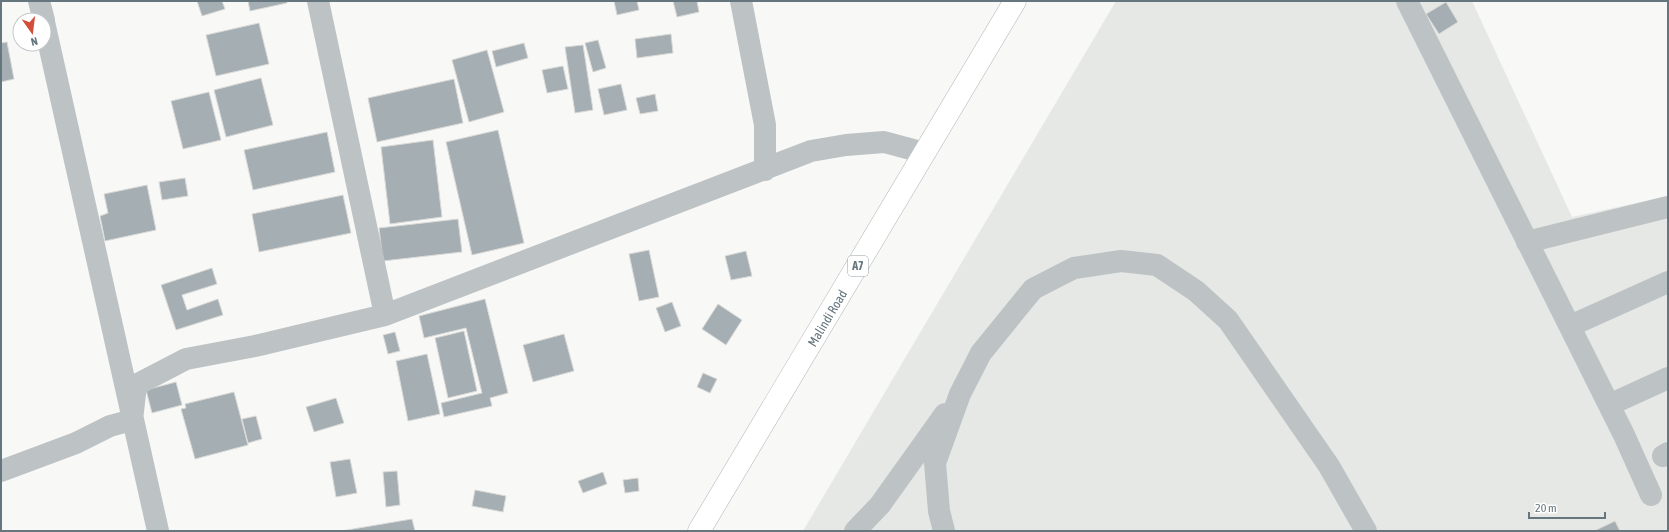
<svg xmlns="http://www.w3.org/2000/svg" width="1669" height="532" font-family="'Asap Condensed',sans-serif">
	<rect width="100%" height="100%" fill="#f8f8f6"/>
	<path fill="#e6e8e6" d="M1116 1H1472L1572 217 1668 196V531H803Z"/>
	<path fill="#a5aeb2" stroke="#dadad8" d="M197 1H222L225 9 202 16Z
		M248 1H287V3L250 11Z
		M614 1H637L639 10 617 15Z
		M673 1H697L699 12 677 17Z
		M1446 2 1458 22 1439 34 1426 14Z
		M259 23 269 64 216 76 206 35Z
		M671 34 673 53 637 58 635 39Z
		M598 40 606 68 593 72 585 43Z
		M7 42 14 79 1 82V43Z
		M524 43 528 58 496 67 492 51Z
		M583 45 593 110 575 113 565 47Z
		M487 50 504 112 469 122 452 60Z
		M563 66 568 89 547 93 542 70Z
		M261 78 273 125 226 137 214 90Z
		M454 79 463 123 377 142 368 98Z
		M621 84 627 110 604 115 598 89Z
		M209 92 221 140 183 149 171 101Z
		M655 94 658 111 640 114 636 98Z
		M498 130 524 243 472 255 446 142Z
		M327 132 335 172 253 190 244 150Z
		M433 140 442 217 390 224 381 147Z
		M185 178 188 196 162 200 159 182Z
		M147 185 156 230 105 241 100 216 108 213 104 194Z
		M343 195 351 233 259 252 252 214Z
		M458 219 462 252 383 261 379 228Z
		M649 250 659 297 639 301 629 254Z
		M746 251 752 276 731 280 725 256Z
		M212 268 217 284 182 295 187 310 218 299 223 315 176 330 161 285Z
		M485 299 508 393 490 398 492 406 444 417 441 403 482 393 466 328 424 338 419 316Z
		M672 302 681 326 665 332 656 308Z
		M718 304 742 320 726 345 702 329Z
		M464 331 477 391 448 398 435 338Z
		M395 332 400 351 388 354 383 335Z
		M564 334 574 371 533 382 523 345Z
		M427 354 440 414 408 421 396 361Z
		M703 373 717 379 710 393 697 387Z
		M176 382 182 405 152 413 146 390Z
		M234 392 248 445 195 459 181 409 186 408 185 404Z
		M336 398 344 423 314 432 306 407Z
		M256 416 262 439 248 443 242 419Z
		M350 459 357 493 336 497 330 462Z
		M397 471 400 505 386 507 383 472Z
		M603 472 607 484 583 493 578 481Z
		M638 478 639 491 625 493 623 480Z
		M475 490 506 496 503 512 472 506Z
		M412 519 415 531H341Z
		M1615 521 1620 531H1594Z"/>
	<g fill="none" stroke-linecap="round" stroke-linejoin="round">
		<defs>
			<path id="highway" d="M699 531 1015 1"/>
		</defs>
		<use href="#highway" stroke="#b1b6b9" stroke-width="23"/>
		<path stroke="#bdc2c5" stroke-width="22" d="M39 1 44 20
			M318 1 385 315
			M741 1 765 125V170
			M1407 1 1624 435 1651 495
			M44 22 158 531
			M1527 242 1668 207
			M1570 326 1668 282
			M1609 405 1668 378
			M1663 456 1668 453
			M1 471 76 443 110 426 132 420 136 385 186 359 255 346 385 315 811 151 846 145 884 142 925 153
			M855 531 880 505 945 414
			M944 531 939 511 935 463 960 394 981 353 1033 289 1074 268 1121 261 1157 265 1196 291 1228 320 1329 466 1366 531"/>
		<use href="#highway" stroke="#fff" stroke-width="22"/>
	</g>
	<g text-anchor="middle" stroke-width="4" stroke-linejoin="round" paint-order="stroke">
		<rect fill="#fff" stroke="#949fa5" stroke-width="1" x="848" y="256" width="20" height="20" rx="3"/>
		<g font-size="12" font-weight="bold" fill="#66767e">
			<text x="858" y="270">A7</text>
		</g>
		<g font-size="13" fill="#66767e" stroke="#fff">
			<text transform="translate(827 318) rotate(-59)" y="5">Malindi Road</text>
		</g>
	</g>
	<rect width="1669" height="532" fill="none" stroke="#66767e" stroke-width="4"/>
	<g transform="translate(32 32) rotate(166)"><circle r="19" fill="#ffffff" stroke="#c2c8cb"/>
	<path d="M0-3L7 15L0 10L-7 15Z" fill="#d24e3b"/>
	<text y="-6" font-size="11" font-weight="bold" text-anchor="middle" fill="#66767e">N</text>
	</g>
	<path d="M1529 512v6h76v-6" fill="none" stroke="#66767e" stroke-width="2"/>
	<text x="1535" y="512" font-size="12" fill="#66767e" stroke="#ffffff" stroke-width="3" paint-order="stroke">20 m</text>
</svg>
